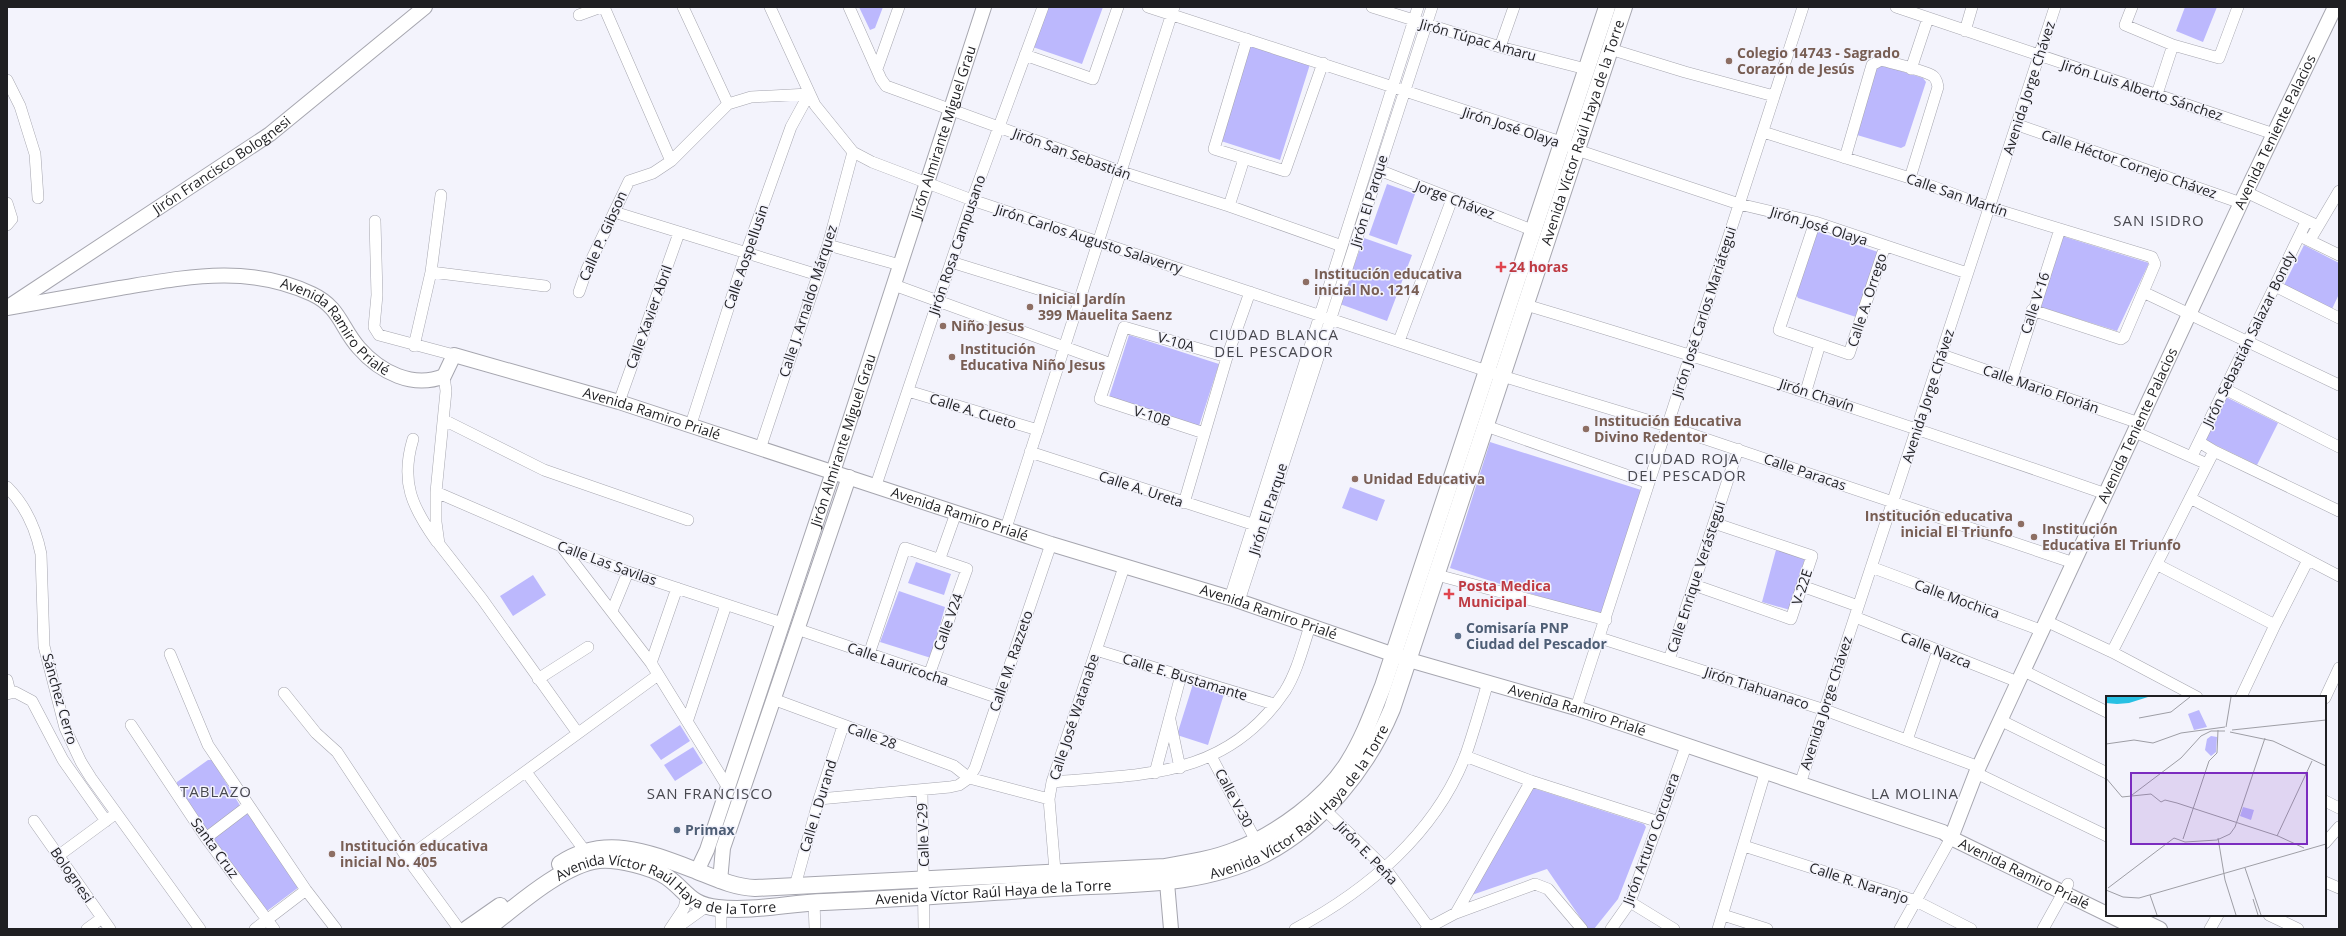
<svg xmlns="http://www.w3.org/2000/svg" width="2346" height="936" font-family="'Open Sans',sans-serif">
	<rect width="100%" height="100%" fill="#f3f3fc"/>
	<path fill="#bcb8fd" d="M859 7H883L875 28 870 30Z
		M1045 7H1103L1082 64 1030 46Z
		M2185 7H2217L2203 42 2176 31Z
		M1249 41 1311 61 1280 160 1221 141Z
		M1879 64 1923 78 1926 82 1905 146 1901 148 1857 135 1876 66Z
		M1387 184 1415 194 1397 245 1369 235Z
		M1819 232 1878 252 1856 317 1798 298 1795 292 1815 235Z
		M2062 236 2149 263 2117 331 2037 306Z
		M1364 238 1412 255 1387 321 1340 304Z
		M2304 245 2339 263V294L2332 309 2284 285Z
		M1129 335 1219 364 1199 426 1109 397Z
		M2220 394 2278 423 2257 465 2199 437Z
		M1490 442 1641 490 1601 616 1450 568Z
		M1350 487 1385 500 1377 521 1342 508Z
		M1776 550 1805 558 1790 610 1762 602Z
		M916 562 951 574 944 595 908 583Z
		M533 575 546 595 513 616 500 596Z
		M899 591 945 607 931 658 880 642Z
		M1193 684 1224 694 1208 745 1177 735Z
		M680 725 690 741 661 760 650 745Z
		M693 747 703 763 675 781 664 765Z
		M208 760H212L241 807 208 831 205 830 177 786V782Z
		M1530 787 1644 824 1646 827 1618 899 1594 929H1588L1547 869 1469 896Z
		M246 813H250L299 887 267 911 213 840V838Z"/>
	<g fill="none" stroke-linecap="round" stroke-linejoin="round">
		<defs>
			<path id="minor" d="M604 7 671 161
				M683 7 728 104
				M770 7 815 105 853 152 872 162 972 200 1502 376 1667 426 2074 563
				M849 7 881 79 886 86 1122 172 1229 206 1342 246
				M1148 7 1561 142 1577 150 1739 204 1815 222 1967 273
				M1372 7 1500 47 1586 69
				M1896 7 2274 134
				M2132 7 2125 25 2173 45 2219 58 2238 7
				M579 15 601 7
				M1965 31 1972 7
				M1247 39 1214 149 1285 171 1323 63
				M1500 47 1514 7
				M1610 49 1685 72 1774 96
				M1025 55 1093 79 1118 7
				M877 69 899 7
				M1911 69 1928 18
				M7 80 20 106 35 154 38 198
				M2157 94 2173 45
				M2018 125 2241 203
				M1763 132 1910 178 1988 207 2152 257 2155 264 2124 337 2121 339 2032 310
				M1845 158 1872 65 1881 60C1892 63 1924 70 1933 76 1937 79 1937 83 1938 87L1910 178
				M1379 170 1532 230
				M2246 192 2318 226
				M7 203 12 219 7 225
				M1229 206 1244 159
				M614 212 818 275
				M375 221 377 295 374 327 379 335 454 355
				M1815 222 1779 330 1849 354 1885 246
				M2304 238 2339 255
				M2310 240 2339 191
				M828 245 900 265
				M951 262 1080 302
				M431 272 545 286
				M894 285 1111 364
				M2275 286 2339 318
				M579 292 587 269 629 181 653 173 671 161 728 104 751 97 809 94
				M2143 292 2339 385
				M1526 305C1721 363 1914 427 2106 494
				M1399 341 1452 199
				M414 346 431 272 441 195
				M1942 355 2139 423
				M444 376 446 391 436 492V522L439 544 482 599 577 732
				M2012 379 2060 229
				M2225 389 2339 447
				M908 391 1038 430
				M1806 391 1820 344
				M619 402 679 233
				M444 420 544 470 688 520
				M691 424 746 253 791 127 809 94
				M1486 426 1649 483
				M2135 432 2207 464
				M1204 433 1100 399 1124 327 1227 357
				M413 439C400 482 412 507 437 542
				M2199 442 2214 451 2339 511
				M760 449 828 245 853 152
				M1030 452 1252 524
				M2192 456 2306 222
				M876 485 972 200 1043 7
				M7 487C26 506 36 529 41 554L44 646 65 728 81 762 91 778 200 929
				M436 492 561 546 628 572 782 623
				M2190 498 2339 576
				M1184 503 1227 357 1250 292
				M1006 528 1174 7
				M562 547 651 663 727 786
				M940 558 956 513
				M2158 565 2275 625
				M1871 567 2043 631
				M1437 575 1606 620
				M1694 585 1791 619 1812 556 1714 523
				M1802 586 1858 606
				M1230 598 1418 7
				M1239 601 1432 7
				M612 611 628 572
				M1855 617 2018 682
				M2048 622 2112 652 2197 697
				M797 629 999 698
				M1600 638 1825 710 1979 767
				M1096 650 1274 704
				M2112 652 2214 451
				M170 654 208 745 306 890 336 929
				M869 654 905 548 967 569 929 675
				M1669 660 1738 449
				M651 663 677 588
				M2024 671 2107 712
				M538 679 588 647
				M7 680 10 692
				M284 693 316 733 337 752 407 858 459 929
				M7 694 15 692 32 701 63 760 106 821
				M2241 697 2275 625 2308 560
				M2325 698 2339 668
				M773 699 954 766 969 778 975 768 1051 544
				M1576 708 1803 7
				M688 719 726 605
				M1170 720 1180 768
				M2002 721 2107 773
				M131 725 206 838 274 929
				M1907 740 1938 650
				M1211 756 1256 841
				M1465 756 1531 781 1659 822
				M526 772 585 851
				M1155 773 1181 675
				M1976 773 2107 836
				M1052 782C1144 774 1227 778 1285 691 1297 672 1303 647 1310 626
				M1800 784 2055 7
				M922 790 924 929
				M819 799 950 787 959 785 969 778 1049 799
				M2325 801 2339 808
				M1320 805 1385 868 1430 929
				M34 821 110 929
				M206 838 248 806
				M2325 843 2339 827
				M1744 846 1916 901 1971 929
				M58 856 111 817
				M407 858 658 675
				M1055 871 1049 799 1052 782 1124 567
				M2325 882 2339 888
				M795 886 819 799 843 726
				M814 902 815 929
				M1630 902 1674 929
				M721 908V929
				M1456 913 1531 781
				M1723 915 1767 929
				M2269 915 2298 929
				M87 929 102 918
				M255 929 306 890
				M670 929 684 908 687 896
				M675 929 707 906
				M1295 929C1368 890 1436 833 1466 754 1474 731 1481 706 1488 682
				M1426 929 1456 913 1535 884 1548 889 1582 929
				M1611 929 1630 902 1686 746
				M1718 929 1765 773
				M1900 929 1951 838
				M2043 929 2068 884
				M2210 929 2218 915"/>
			<g id="tertiary">
				<path id="s1" d="M11 305 270 134 425 7"/>
				<path id="s2" d="M7 308C45 301 82 295 120 288 187 277 248 264 312 294 340 307 341 328 359 348 380 372 413 389 444 376L454 355 619 402 1051 544 1230 598 1409 660 1576 708 1943 832 1951 838 2107 914"/>
				<path id="s3" d="M1951 838 1976 773 2018 682 2246 192 2335 7"/>
				<path id="s4" d="M697 871 707 850 833 472 984 7"/>
				<path d="M1166 871 1171 929"/>
				<path d="M720 881 723 848 849 477"/>
				<path d="M2109 915 2137 929"/>
				<path d="M2131 915 2160 929"/>
			</g>
			<g id="secondary">
				<path d="M560 864C605 834 650 853 697 871 717 879 734 887 755 888L1165 867C1189 863 1214 859 1236 850 1276 835 1327 798 1349 761 1364 737 1373 711 1383 686L1607 7"/>
				<path d="M467 929 500 906"/>
				<path id="s5" d="M487 929C515 907 563 864 599 860 616 858 653 867 667 877 687 891 689 905 718 908 752 912 790 903 824 902 901 899 977 893 1053 888 1123 883 1198 888 1263 855 1321 825 1367 769 1392 709L1624 7"/>
			</g>
		</defs>
		<use href="#minor" stroke="#a6a6af" stroke-width="12"/>
		<use href="#tertiary" stroke="#a6a6af" stroke-width="16"/>
		<use href="#secondary" stroke="#a6a6af" stroke-width="18"/>
		<use href="#minor" stroke="#fff" stroke-width="11"/>
		<use href="#tertiary" stroke="#fff" stroke-width="14"/>
		<use href="#secondary" stroke="#fff" stroke-width="16"/>
	</g>
	<g fill="#8d6e63" stroke="#f3f3fc" stroke-width="1.5">
		<circle cx="1729" cy="61" r="4"/>
		<circle cx="1306" cy="282" r="4"/>
		<circle cx="1030" cy="307" r="4"/>
		<circle cx="943" cy="326" r="4"/>
		<circle cx="952" cy="357" r="4"/>
		<circle cx="1586" cy="429" r="4"/>
		<circle cx="1355" cy="479" r="4"/>
		<circle cx="2021" cy="524" r="4"/>
		<circle cx="2034" cy="537" r="4"/>
		<circle cx="332" cy="854" r="4"/>
	</g>
	<g fill="#e0444e" stroke="#f3f3fc" stroke-width="1.5">
		<path d="M1499 261h4v4h4v4h-4v4h-4v-4h-4v-4h4z"/>
		<path d="M1447 588h4v4h4v4h-4v4h-4v-4h-4v-4h4z"/>
	</g>
	<g fill="#5c6f8a" stroke="#f3f3fc" stroke-width="1.5">
		<circle cx="1458" cy="636" r="4"/>
		<circle cx="677" cy="830" r="4"/>
	</g>
	<g text-anchor="middle" stroke-width="3" stroke-linejoin="round" paint-order="stroke">
		<g font-size="14" fill="#1f1f22" stroke="#f3f3fc">
			<text transform="translate(1478 40) rotate(16)" y="5">Jirón Túpac Amaru</text>
			<text transform="translate(2029 88) rotate(-72)" y="5">Avenida Jorge Chávez</text>
			<text transform="translate(2142 90) rotate(18)" y="5">Jirón Luis Alberto Sánchez</text>
			<text transform="translate(1511 127) rotate(18)" y="5">Jirón José Olaya</text>
			<text dy="5" stroke="none"><textPath href="#s4" startOffset="779">Jirón Almirante Miguel Grau</textPath></text>
			<text dy="5" stroke="none"><textPath href="#s3" startOffset="777">Avenida Teniente Palacios</textPath></text>
			<text dy="5" stroke="none"><textPath href="#s5" startOffset="1621">Avenida Víctor Raúl Haya de la Torre</textPath></text>
			<text transform="translate(1072 154) rotate(20)" y="5">Jirón San Sebastián</text>
			<text dy="5" stroke="none"><textPath href="#s1" startOffset="253">Jirón Francisco Bolognesi</textPath></text>
			<text transform="translate(2129 164) rotate(19)" y="5">Calle Héctor Cornejo Chávez</text>
			<text transform="translate(1957 195) rotate(19)" y="5">Calle San Martín</text>
			<text transform="translate(1455 200) rotate(21)" y="5">Jorge Chávez</text>
			<text transform="translate(1369 201) rotate(-73)" y="5">Jirón El Parque</text>
			<text transform="translate(1819 226) rotate(17)" y="5">Jirón José Olaya</text>
			<text transform="translate(603 236) rotate(-66)" y="5">Calle P. Gibson</text>
			<text transform="translate(1089 239) rotate(18)" y="5">Jirón Carlos Augusto Salaverry</text>
			<text transform="translate(957 245) rotate(-71)" y="5">Jirón Rosa Campusano</text>
			<text transform="translate(746 257) rotate(-71)" y="5">Calle Aospellusin</text>
			<text transform="translate(1867 300) rotate(-72)" y="5">Calle A. Orrego</text>
			<text transform="translate(808 301) rotate(-72)" y="5">Calle J. Arnaldo Márquez</text>
			<text transform="translate(2035 303) rotate(-72)" y="5">Calle V-16</text>
			<text transform="translate(1704 312) rotate(-72)" y="5">Jirón José Carlos Mariátegui</text>
			<text transform="translate(649 317) rotate(-70)" y="5">Calle Xavier Abril</text>
			<text dy="5" stroke="none"><textPath href="#s2" startOffset="349">Avenida Ramiro Prialé</textPath></text>
			<text transform="translate(2249 339) rotate(-64)" y="5">Jirón Sebastián Salazar Bondy</text>
			<text transform="translate(1176 342) rotate(16)" y="5">V-10A</text>
			<text transform="translate(2041 389) rotate(19)" y="5">Calle Mario Florián</text>
			<text transform="translate(1817 395) rotate(18)" y="5">Jirón Chavín</text>
			<text transform="translate(1928 396) rotate(-72)" y="5">Avenida Jorge Chávez</text>
			<text transform="translate(973 411) rotate(17)" y="5">Calle A. Cueto</text>
			<text dy="5" stroke="none"><textPath href="#s2" startOffset="708">Avenida Ramiro Prialé</textPath></text>
			<text transform="translate(1152 416) rotate(18)" y="5">V-10B</text>
			<text dy="5" stroke="none"><textPath href="#s3" startOffset="453">Avenida Teniente Palacios</textPath></text>
			<text dy="5" stroke="none"><textPath href="#s4" startOffset="455">Jirón Almirante Miguel Grau</textPath></text>
			<text transform="translate(1805 472) rotate(19)" y="5">Calle Paracas</text>
			<text transform="translate(1141 489) rotate(18)" y="5">Calle A. Ureta</text>
			<text transform="translate(1268 509) rotate(-72)" y="5">Jirón El Parque</text>
			<text dy="5" stroke="none"><textPath href="#s2" startOffset="1032">Avenida Ramiro Prialé</textPath></text>
			<text transform="translate(607 563) rotate(20)" y="5">Calle Las Savilas</text>
			<text transform="translate(1696 577) rotate(-72)" y="5">Calle Enrique Verástegui</text>
			<text transform="translate(1802 587) rotate(-72)" y="5">V-22E</text>
			<text transform="translate(1957 599) rotate(20)" y="5">Calle Mochica</text>
			<text dy="5" stroke="none"><textPath href="#s2" startOffset="1356">Avenida Ramiro Prialé</textPath></text>
			<text transform="translate(948 622) rotate(-70)" y="5">Calle V24</text>
			<text transform="translate(1936 650) rotate(22)" y="5">Calle Nazca</text>
			<text transform="translate(1011 661) rotate(-71)" y="5">Calle M. Razzeto</text>
			<text transform="translate(898 664) rotate(19)" y="5">Calle Lauricocha</text>
			<text transform="translate(1185 677) rotate(17)" y="5">Calle E. Bustamante</text>
			<text transform="translate(1757 688) rotate(18)" y="5">Jirón Tiahuanaco</text>
			<text transform="translate(60 699) rotate(74)" y="5">Sánchez Cerro</text>
			<text transform="translate(1826 703) rotate(-72)" y="5">Avenida Jorge Chávez</text>
			<text dy="5" stroke="none"><textPath href="#s2" startOffset="1680">Avenida Ramiro Prialé</textPath></text>
			<text transform="translate(1074 717) rotate(-72)" y="5">Calle José Watanabe</text>
			<text transform="translate(872 736) rotate(20)" y="5">Calle 28</text>
			<text transform="translate(1234 798) rotate(62)" y="5">Calle V-30</text>
			<text dy="5" stroke="none"><textPath href="#s5" startOffset="877">Avenida Víctor Raúl Haya de la Torre</textPath></text>
			<text transform="translate(818 806) rotate(-73)" y="5">Calle I. Durand</text>
			<text transform="translate(923 835) rotate(-92)" y="5">Calle V-29</text>
			<text transform="translate(1651 839) rotate(-70)" y="5">Jirón Arturo Corcuera</text>
			<text transform="translate(215 848) rotate(54)" y="5">Santa Cruz</text>
			<text transform="translate(1367 853) rotate(46)" y="5">Jirón E. Peña</text>
			<text dy="5" stroke="none"><textPath href="#s2" startOffset="2157">Avenida Ramiro Prialé</textPath></text>
			<text transform="translate(72 875) rotate(55)" y="5">Bolognesi</text>
			<text transform="translate(1859 883) rotate(18)" y="5">Calle R. Naranjo</text>
			<text dy="5" stroke="none"><textPath href="#s5" startOffset="205">Avenida Víctor Raúl Haya de la Torre</textPath></text>
			<text dy="5" stroke="none"><textPath href="#s5" startOffset="541">Avenida Víctor Raúl Haya de la Torre</textPath></text>
		</g>
		<g font-size="14" font-weight="bold" fill="#785e54" stroke="#f3f3fc" text-anchor="start">
			<text x="1737" y="58">Colegio 14743 - Sagrado<tspan x="1737" dy="16">Corazón de Jesús</tspan></text>
			<text x="1314" y="279">Institución educativa<tspan x="1314" dy="16">inicial No. 1214</tspan></text>
			<text x="1038" y="304">Inicial Jardín<tspan x="1038" dy="16">399 Mauelita Saenz</tspan></text>
			<text x="951" y="331">Niño Jesus</text>
			<text x="960" y="354">Institución<tspan x="960" dy="16">Educativa Niño Jesus</tspan></text>
			<text x="1594" y="426">Institución Educativa<tspan x="1594" dy="16">Divino Redentor</tspan></text>
			<text x="1363" y="484">Unidad Educativa</text>
			<text x="2013" y="521" text-anchor="end">Institución educativa<tspan x="2013" dy="16">inicial El Triunfo</tspan></text>
			<text x="2042" y="534">Institución<tspan x="2042" dy="16">Educativa El Triunfo</tspan></text>
			<text x="340" y="851">Institución educativa<tspan x="340" dy="16">inicial No. 405</tspan></text>
		</g>
		<g font-size="14" font-weight="bold" fill="#be3a42" stroke="#f3f3fc" text-anchor="start">
			<text x="1509" y="272">24 horas</text>
			<text x="1458" y="591">Posta Medica<tspan x="1458" dy="16">Municipal</tspan></text>
		</g>
		<g font-size="14" font-weight="bold" fill="#4e5e75" stroke="#f3f3fc" text-anchor="start">
			<text x="1466" y="633">Comisaría PNP<tspan x="1466" dy="16">Ciudad del Pescador</tspan></text>
			<text x="685" y="835">Primax</text>
		</g>
		<g font-size="15" letter-spacing="1" fill="#48484f" stroke="#f3f3fc">
			<text x="2159" y="226">SAN ISIDRO</text>
			<text x="1274" y="340">CIUDAD BLANCA<tspan x="1274" dy="17">DEL PESCADOR</tspan></text>
			<text x="1687" y="464">CIUDAD ROJA<tspan x="1687" dy="17">DEL PESCADOR</tspan></text>
			<text x="216" y="797">TABLAZO</text>
			<text x="710" y="799">SAN FRANCISCO</text>
			<text x="1915" y="799">LA MOLINA</text>
		</g>
	</g>
	<g transform="translate(2106 696)">
		<rect width="220" height="220" fill="#f3f3fc"/>
		<path d="M93 14 101 31 88 34 82 18ZM105 40 111 41 110 56 105 60 99 54 101 43ZM137 111 148 114 145 124 134 120Z" fill="#bcb8fd"/>
		<path d="M0 1H42L23 7 11 8 0 7Z" fill="#27c0e3"/>
		<path fill="none" stroke="#9e9ea5" stroke-width="1" d="M33 22 65 16 84 1M120 31 125 1M126 34 220 24M124 36 167 45 220 70M0 48 28 44 47 47 75 37 119 31M0 82 16 101 45 98 55 106 59 104 71 107 172 140 198 152M26 99 75 62 95 40 105 35H119M171 140 206 65M112 142 119 184 130 219M77 143 103 65 111 57 112 34M139 172 155 219M2 192 68 142 79 146 111 144 124 138 129 131 159 42M0 194 17 201 33 202 220 148M44 199 51 219M147 203 152 219"/>
		<path fill="#7b2cbf" fill-opacity="0.15" stroke="#7b2cbf" stroke-width="2" d="M25 77H201V148H25Z"/>
		<rect width="220" height="220" fill="none" stroke="#1f1f22" stroke-width="2"/>
	</g>
	<rect width="2346" height="936" fill="none" stroke="#1f1f22" stroke-width="16"/>
</svg>
